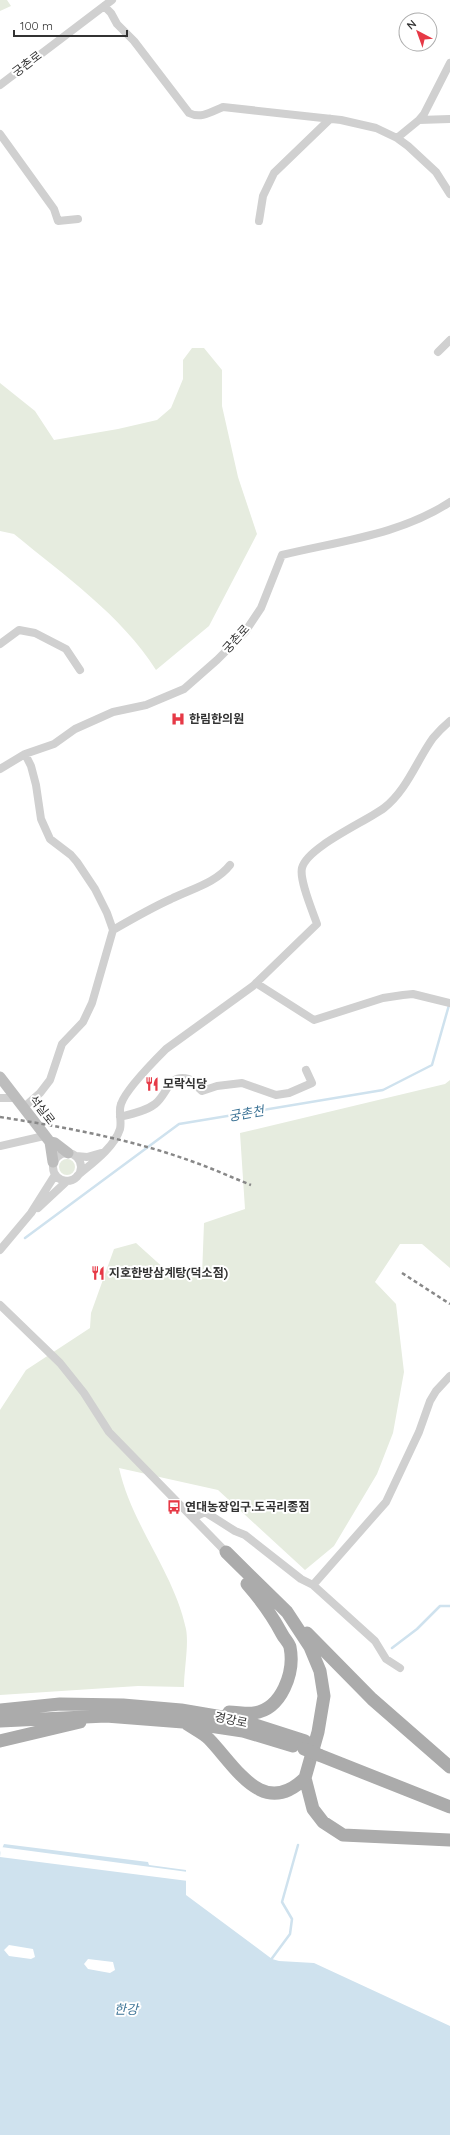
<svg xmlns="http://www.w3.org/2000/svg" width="450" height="2135" font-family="Quicksand,'Noto Sans KR',sans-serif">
	<rect width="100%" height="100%" fill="#fff"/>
	<path fill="#e6ecdf" d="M0 0H7L11 6 0 11Z
		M192 348H204L222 370V406L238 477 257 534 209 626 156 670C121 615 65 576 14 534L0 531V383L35 411 54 440 118 429 157 420 171 408 183 379V360Z
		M450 1080V1268L422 1244H400L375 1282 396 1304 404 1372 393 1433 377 1474 334 1546 305 1570 218 1490 119 1468C132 1526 174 1572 186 1629 189 1645 184 1670 184 1687L138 1686 0 1695V1410L26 1370 90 1328 91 1313 114 1249 136 1243 167 1271 202 1276 204 1223 245 1209 240 1133 445 1084Z
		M59 1167a8 8 0 1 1 16 0a8 8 0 1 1-16 0Z"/>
	<path fill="#cfe2ee" d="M4 1844 148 1862 149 1865 186 1870V1895L272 1959 279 1961 314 1963 450 2026V2135H0V1853Z"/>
	<path fill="#fff" d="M1 1847 188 1872V1881L0 1857Z
		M9 1945 33 1949 35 1957 31 1959 9 1956 4 1950Z
		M88 1959 113 1962 115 1970 110 1973 88 1969 84 1964Z"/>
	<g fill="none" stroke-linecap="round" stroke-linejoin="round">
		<path stroke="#cfe2ee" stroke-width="2.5" d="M25 1238 179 1124 383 1090 432 1065 449 1005
			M392 1648 417 1629 440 1606H450
			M270 1961 290 1934 292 1919 282 1902 298 1845"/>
		<path stroke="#d0d0d0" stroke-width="8" d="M104 6 111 13 117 24 134 41 189 113C201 119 211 112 223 107L341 120 376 128 397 138 408 146 436 172 450 194
			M0 85 112 0
			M419 120 424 114 450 63
			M0 134 54 209 58 221 78 219
			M397 138 419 120 450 119
			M259 221 263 196 274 173 330 119
			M438 352 450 340
			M0 644 19 630 35 633 66 649 80 670
			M0 769 25 754 54 744 75 729 113 712 146 705 184 689 217 660 245 632 261 608 282 555C339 541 400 535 450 502
			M113 930C132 919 151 908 171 899 191 889 216 883 230 865
			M256 983 314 1020 383 998 403 995 413 994 450 1003
			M0 1098H16
			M23 1108 40 1093 50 1080 62 1044 83 1022 92 1003 113 930 107 913 95 889 77 862 71 855 50 839 41 819 36 785 31 766 25 754
			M120 1117C132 1114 146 1111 155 1104 168 1094 168 1073 189 1079L202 1091 217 1086 242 1083 276 1095 289 1093 312 1083 306 1070
			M0 1146 44 1136
			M53 1167a14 14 0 1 1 28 0a14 14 0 1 1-28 0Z
			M76 1156 87 1157 101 1153
			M77 1176C91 1164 114 1148 120 1129 122 1121 118 1112 121 1104 126 1089 154 1061 166 1049L253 986 317 924C313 912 299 880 302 868 307 847 367 821 384 808 407 790 417 760 433 738 438 732 444 726 450 721
			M38 1208 67 1181
			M0 1250 31 1213 55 1175
			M0 1305 60 1363 84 1393 109 1432 226 1552
			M193 1518 205 1512 235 1531 245 1535 301 1579 313 1585 375 1641 386 1659 400 1668
			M313 1585 386 1502 419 1432 430 1401 436 1391 450 1376"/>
		<path stroke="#bdbdbd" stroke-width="11" d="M0 1077 50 1142 53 1162
			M50 1142 55 1143 68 1153"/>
		<path stroke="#ababab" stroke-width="13" d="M226 1552 287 1612 310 1647 320 1671 324 1696 318 1732 305 1778 313 1809 323 1822 343 1835 450 1840
			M307 1633 372 1699 450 1767
			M0 1710 60 1704 123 1705 181 1710 240 1720 305 1741
			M229 1712C237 1712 246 1714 254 1713 282 1709 295 1672 290 1647 289 1643 284 1638 282 1634 272 1615 261 1600 247 1584
			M0 1721 106 1716 183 1722 243 1731 293 1746
			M187 1724C194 1729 203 1733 209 1739 236 1767 263 1819 305 1778
			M0 1741 80 1722
			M319 1755 450 1807"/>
		<path stroke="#888" stroke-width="2.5" stroke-dasharray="4 3" stroke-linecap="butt" d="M0 1117C64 1127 130 1139 191 1161 211 1168 231 1177 251 1185
			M402 1273 450 1304"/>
		<path stroke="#ababab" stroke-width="13" d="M304 1749 319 1755"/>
	</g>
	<defs>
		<symbol id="hospital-bare" viewBox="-9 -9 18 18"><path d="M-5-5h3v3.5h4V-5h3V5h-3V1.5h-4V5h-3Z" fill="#e63946" stroke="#fff" stroke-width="2.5" paint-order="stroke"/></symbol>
		<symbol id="restaurant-bare" viewBox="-9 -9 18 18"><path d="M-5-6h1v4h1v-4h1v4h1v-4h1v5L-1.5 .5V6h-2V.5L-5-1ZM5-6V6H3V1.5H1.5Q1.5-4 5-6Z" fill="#e63946" stroke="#fff" stroke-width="2.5" paint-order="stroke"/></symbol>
		<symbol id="bus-bare" viewBox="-9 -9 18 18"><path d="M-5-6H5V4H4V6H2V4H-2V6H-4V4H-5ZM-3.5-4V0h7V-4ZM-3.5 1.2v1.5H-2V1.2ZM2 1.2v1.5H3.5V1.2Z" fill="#e63946" stroke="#fff" stroke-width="2.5" paint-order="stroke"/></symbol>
	</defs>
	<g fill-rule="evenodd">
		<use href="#hospital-bare" x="168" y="709" width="20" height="20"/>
		<use href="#restaurant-bare" x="142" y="1074" width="20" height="20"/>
		<use href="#restaurant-bare" x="88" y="1263" width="20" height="20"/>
		<use href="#bus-bare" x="164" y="1497" width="20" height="20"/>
	</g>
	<g text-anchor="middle" stroke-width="4" stroke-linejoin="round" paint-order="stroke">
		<g font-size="12" fill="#333" stroke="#fff">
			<text transform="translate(27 64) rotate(-37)" y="4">궁촌로</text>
			<text transform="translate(236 639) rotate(-48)" y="4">궁촌로</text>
			<text transform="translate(42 1110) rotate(52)" y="4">석실로</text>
			<text transform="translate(231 1720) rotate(12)" y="4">경강로</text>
		</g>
		<g font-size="12" font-weight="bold" fill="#333" stroke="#fff" text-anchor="start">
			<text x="189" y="723">한림한의원</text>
			<text x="163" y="1088">모락식당</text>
			<text x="109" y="1277">지호한방삼계탕(덕소점)</text>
			<text x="185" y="1511">연대농장입구.도곡리종점</text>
		</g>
		<g font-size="13" font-style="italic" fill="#3f7597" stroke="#fff">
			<text transform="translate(246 1113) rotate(-10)" y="5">궁촌천</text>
			<text x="126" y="2014">한강</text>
		</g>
	</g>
	<g transform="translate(418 32) rotate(319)"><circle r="19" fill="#ffffff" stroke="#adadad"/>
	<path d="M0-3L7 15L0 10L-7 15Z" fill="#e63946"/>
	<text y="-6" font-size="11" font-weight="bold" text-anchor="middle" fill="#333333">N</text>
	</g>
	<path d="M14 30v6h113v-6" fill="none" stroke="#333333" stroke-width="2"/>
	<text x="20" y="30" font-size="12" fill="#333333" stroke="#ffffff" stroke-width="3" paint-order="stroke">100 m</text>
</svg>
